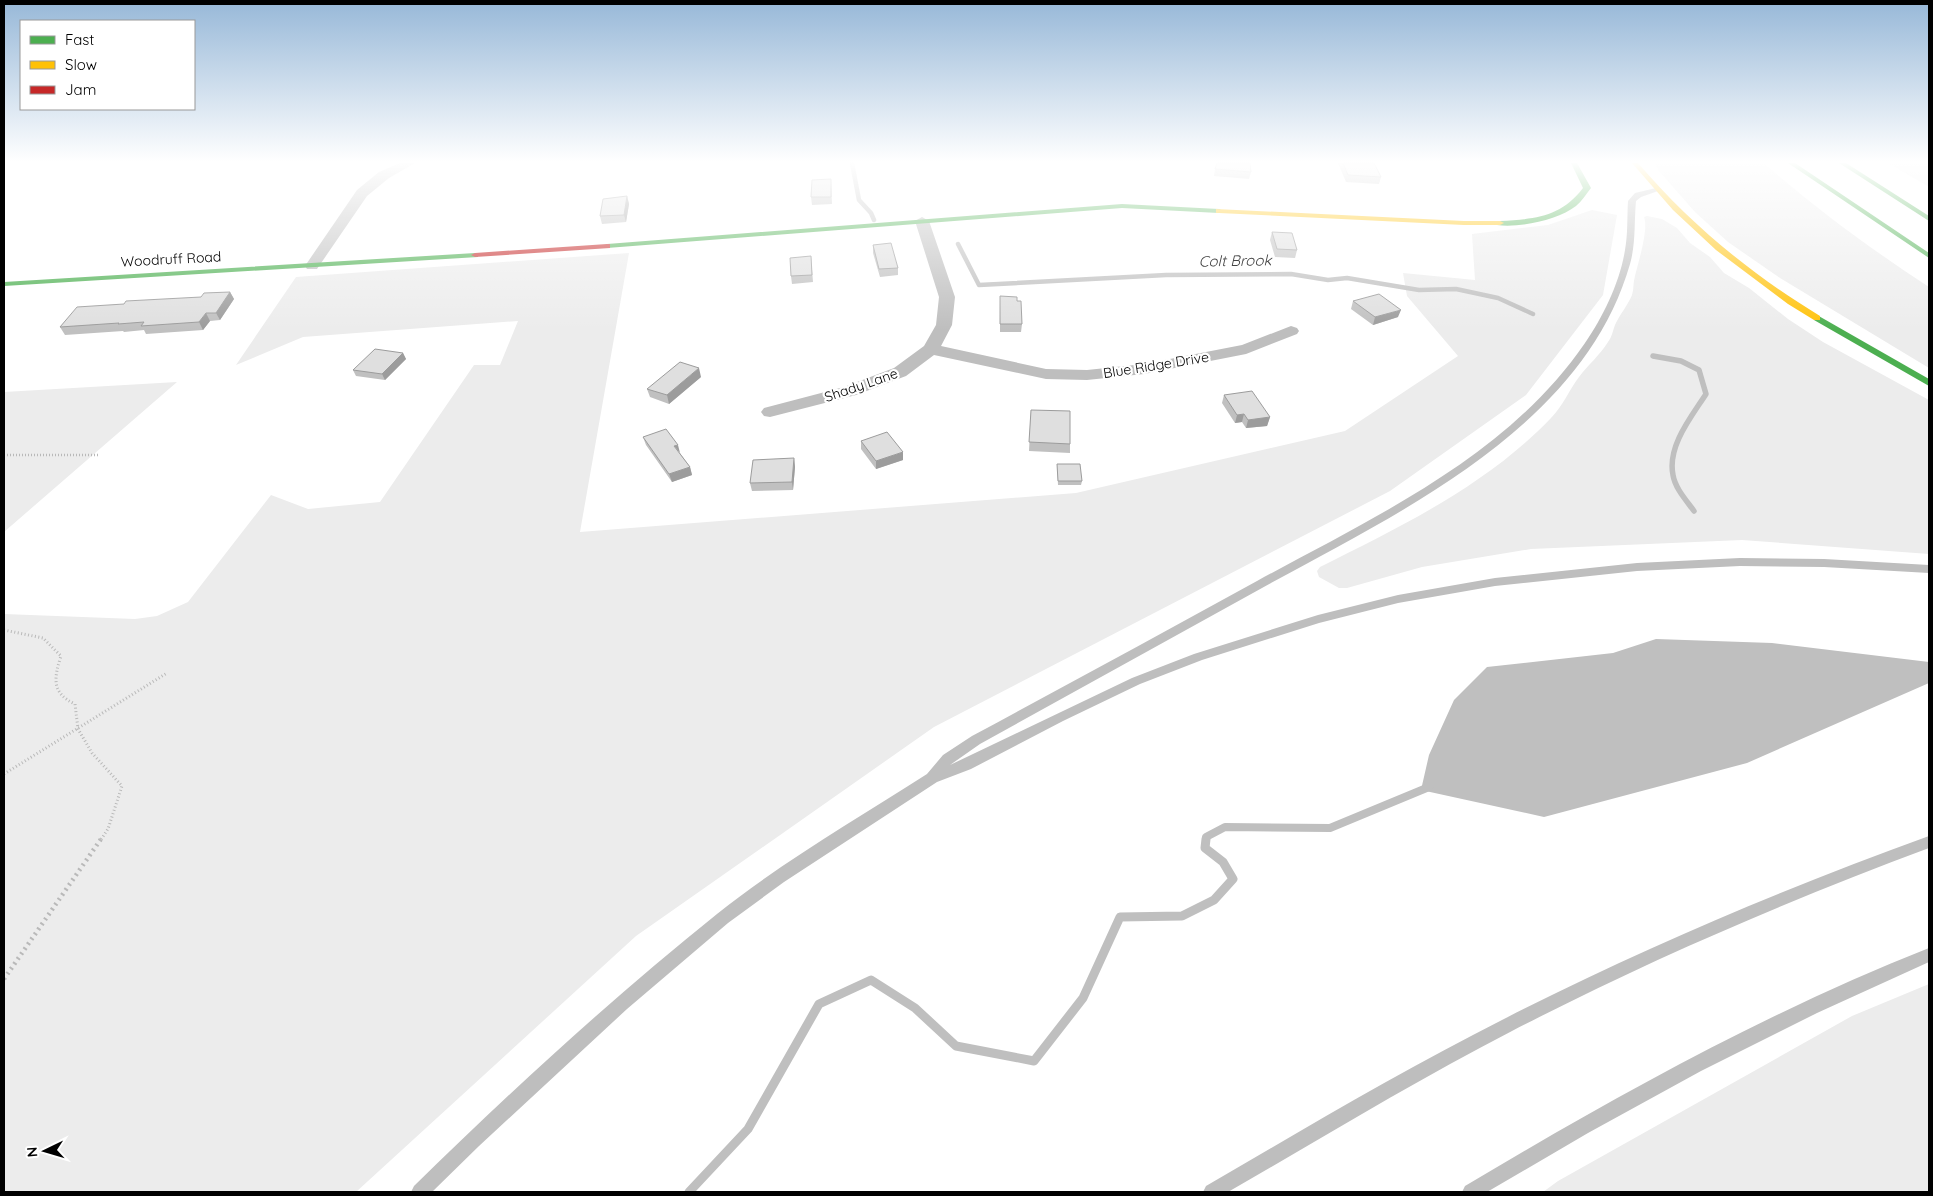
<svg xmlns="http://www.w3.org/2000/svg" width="1933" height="1196" font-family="Quicksand,sans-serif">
	<rect width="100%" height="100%" fill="#fff"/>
	<path fill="#ececec" d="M1654 163H1764C1816 209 1871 249 1929 287V368L1780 278 1728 242 1695 212 1659 171Z
		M1888 163H1929V187Z
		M1592 210 1617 215 1603 295 1526 395 1390 491 934 727 636 936 356 1192H4V614L135 619 157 616 188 602 271 495 308 509 380 502 474 365H500L518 321 303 337 236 365 296 277 629 253 580 532 1076 493 1345 431 1458 356 1407 296 1403 273 1475 280 1472 234 1548 225Z
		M1647 216 1662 219 1677 228 1690 243 1710 257 1724 273 1749 288 1788 319 1823 342 1929 400V554L1742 540 1531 549 1422 567 1347 588H1339L1319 577 1317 571 1320 567C1402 526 1487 485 1551 418 1563 406 1569 390 1579 377 1588 365 1600 355 1608 342 1612 337 1613 330 1615 325 1620 314 1628 305 1632 295 1634 289 1633 282 1635 276 1638 263 1649 229 1644 217Z
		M177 382 4 532V392Z
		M1929 984V1192H1543L1558 1181 1852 1016Z"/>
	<path fill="#bfbfbf" d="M1656 639 1772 643 1929 662V683L1747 763 1544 817 1421 790 1429 755 1454 700 1487 667 1613 653Z"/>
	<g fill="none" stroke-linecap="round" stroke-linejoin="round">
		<path stroke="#bfbfbf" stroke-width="4.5" d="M852 163 859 200 871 213 874 220
			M958 244 979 285 1166 275 1291 274 1328 280 1347 278 1419 290 1456 289 1498 298 1533 314"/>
		<path stroke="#bfbfbf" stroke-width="5.5" d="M1653 356 1681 361 1699 370 1706 394C1692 416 1667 446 1673 475 1675 488 1686 500 1694 511"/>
		<path stroke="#bfbfbf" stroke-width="8" d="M1206 841V837L1225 827 1330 828 1429 787"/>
		<path stroke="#bfbfbf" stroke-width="9" d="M689 1192 748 1129 819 1004 871 980 915 1008 956 1046 1034 1061 1083 998 1120 917 1182 916 1214 900 1233 879 1223 862 1205 848 1206 839"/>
		<path stroke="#b9b9b9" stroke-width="2.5" stroke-dasharray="1 2" stroke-linecap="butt" d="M4 455H99"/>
		<path stroke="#b9b9b9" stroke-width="3" stroke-dasharray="1 2.5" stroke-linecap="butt" d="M4 630 43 638 61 656C54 678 51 693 75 704L78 729 92 753 122 786 108 829 100 841
			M4 774 167 673"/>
		<path stroke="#b9b9b9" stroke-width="4.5" stroke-dasharray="2 4" stroke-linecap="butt" d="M4 979 101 839"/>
		<path fill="#bebebe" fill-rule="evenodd" d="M1656 188 1660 190 1658 191 1641 197 1636 201C1634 222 1636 243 1630 264 1583 428 1400 512 1262 588 1168 640 1074 692 980 744L950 765 1132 678 1194 654 1318 615 1398 595 1495 578 1637 563 1740 558 1824 559 1929 565V573L1824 567 1740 566 1637 571 1495 586 1398 603 1319 623 1202 660 1140 684 1063 721 971 769 937 782 784 882 728 923 627 1009 479 1146 432 1192H411L414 1186C511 1091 611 999 717 914 782 862 857 819 927 774L943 755 972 736C1067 685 1162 633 1257 581 1374 517 1507 457 1585 343 1603 317 1620 282 1625 250 1628 234 1627 217 1628 201L1635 193Z
			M1929 836V848C1787 901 1647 961 1512 1031 1415 1081 1322 1138 1228 1192H1203L1206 1186C1304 1129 1401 1071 1502 1020 1641 949 1783 889 1929 836Z
			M1929 948V962L1817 1013 1701 1071 1588 1133 1487 1192H1462L1465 1186C1614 1097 1767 1012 1929 948Z"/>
		<path fill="#bebebe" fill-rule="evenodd" d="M400 163H415L389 178 367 196 317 269H307L305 266 357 190 379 172Z
			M922 217 929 221 955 297 952 325 941 346 1046 369 1087 370 1144 364 1242 345 1291 326 1297 328 1299 331 1297 334 1246 354 1144 374 1087 380 1046 379 934 355 906 376 856 395 770 417 764 416 761 412 764 408 844 387 894 368 924 346 936 325 939 297 915 221Z"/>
		<path fill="#4caf50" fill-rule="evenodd" d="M1571 163H1577L1591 188C1586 194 1582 201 1576 206 1558 220 1520 228 1497 225L1496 223 1500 221C1535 219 1561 217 1583 188Z
			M1788 163H1795L1929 253V258Z
			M1839 163H1846L1929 216V221Z
			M1122 204 1219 209 1223 211 1219 213 1122 208 607 248 603 246 607 244Z
			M475 253H478V257L4 286V282Z
			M1817 315 1929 379V386L1814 320V316Z"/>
		<path fill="#ffc107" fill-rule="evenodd" d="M1632 163H1638C1691 225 1751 274 1820 316V320H1814L1788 304 1716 250 1673 210Z
			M1216 209 1464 221H1500L1504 223 1500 225H1464L1219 213H1216Z"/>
		<path fill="#c62828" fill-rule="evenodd" d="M607 244H610V248L475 257 471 255 475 253Z"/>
	</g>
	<path fill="#c0c0c0" d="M1338 163H1374L1381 177 1379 184 1346 182Z
		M1215 169 1251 172 1249 179 1214 176Z
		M831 179 832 204 812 205 811 197Z
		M627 196 629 204 626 222 602 224 600 216Z
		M1272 232 1297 250 1295 258 1275 257 1270 240Z
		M873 245 898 268V275L880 277 873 253Z
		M811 256 813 282 792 284 791 276Z
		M230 292 234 299 220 320 210 321 203 330 146 334 144 330 124 332 123 331 65 335 60 327 124 304 201 297Z
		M1000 296 1017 301 1022 324 1021 332H1000Z
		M1353 301 1398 317 1373 325 1351 309Z
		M403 353 406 359 385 380 356 376 353 370Z
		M701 377 669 404 650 397 647 389Z
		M1224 395 1270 417 1267 426 1246 428 1242 422 1235 423 1222 403Z
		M1031 410 1070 444V453L1029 451Z
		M643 437 680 453 690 467 692 475 672 482 646 445Z
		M861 441 903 460 876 469 861 449Z
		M794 458 795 467 793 490 752 491 750 483Z
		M1057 464 1082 481 1081 485H1058Z"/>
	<path fill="#9c9c9c" d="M627 196 629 204 626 222 624 215Z
		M230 292 234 299 220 320 216 313Z
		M1401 310 1398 317 1373 325 1375 317Z
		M206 313 210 321 203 330 199 322Z
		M403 353 406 359 385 380 382 374Z
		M699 368 701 377 669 404 667 395Z
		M1244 414 1242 422 1235 423 1237 415Z
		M1270 417 1267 426 1246 428 1248 420Z
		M678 445 680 453 674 446Z
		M903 452V460L876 469V461Z
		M794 458 795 467 793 490 792 482Z
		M690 467 692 475 672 482 669 474Z"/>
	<path fill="#dfdfdf" stroke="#9c9c9c" d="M1217 163H1250L1251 172 1215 169Z
		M1343 163H1374L1381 177 1348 175Z
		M831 179V197H811L812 180Z
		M627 196 624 215 600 216 603 199Z
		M1272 232 1292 233 1297 250 1277 249Z
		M891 243 898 268 879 269 873 245Z
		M811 256 812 275 791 276 790 258Z
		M230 292 216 313H206L199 322 141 326 144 322 118 324 119 323 60 327 77 307 124 304 126 301 201 297 204 293Z
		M1379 294 1401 310 1375 317 1353 301Z
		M1000 296 1017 297V301H1021L1022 324H1000Z
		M375 349 403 353 382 374 353 370Z
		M680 362 699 368 667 395 647 389Z
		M1252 391 1270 417 1248 420 1244 414 1237 415 1224 395Z
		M1031 410 1070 411V444L1029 442Z
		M666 429 678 445 674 446 690 467 669 474 643 437Z
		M887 432 903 452 876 461 861 441Z
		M794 458 792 482 750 483 753 460Z
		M1057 464H1080L1082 481H1058Z"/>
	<linearGradient id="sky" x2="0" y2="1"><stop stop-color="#97b8d8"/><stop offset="0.49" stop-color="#fff"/><stop offset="1" stop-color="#fff" stop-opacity="0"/></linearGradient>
	<rect width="1933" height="330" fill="url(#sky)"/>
	<g text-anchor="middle" stroke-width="4.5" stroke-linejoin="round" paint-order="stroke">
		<g font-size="14" fill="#000" stroke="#fff">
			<text transform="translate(171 259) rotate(-3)" y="5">Woodruff Road</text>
			<text transform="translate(1156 365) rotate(-9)" y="5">Blue Ridge Drive</text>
			<text transform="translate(861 385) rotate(-19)" y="5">Shady Lane</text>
		</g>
		<g font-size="15" font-style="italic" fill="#444" stroke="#fff">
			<text transform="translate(1235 261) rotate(-1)" y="5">Colt Brook</text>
		</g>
	</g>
	<rect width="1933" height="1196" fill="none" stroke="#000000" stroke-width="10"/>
	<rect x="20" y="20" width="175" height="90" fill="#ffffff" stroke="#999999"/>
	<rect x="30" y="36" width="25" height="8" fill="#4caf50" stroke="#999999"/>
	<text x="65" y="45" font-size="15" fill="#000000">Fast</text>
	<rect x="30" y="61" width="25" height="8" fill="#ffc107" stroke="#999999"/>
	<text x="65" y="70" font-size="15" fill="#000000">Slow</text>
	<rect x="30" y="86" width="25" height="8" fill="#c62828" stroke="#999999"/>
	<text x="65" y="95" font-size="15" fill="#000000">Jam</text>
	<g transform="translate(45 1151) rotate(265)" stroke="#ffffff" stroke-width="4" paint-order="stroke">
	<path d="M0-4L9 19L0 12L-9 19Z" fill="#000000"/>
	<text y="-8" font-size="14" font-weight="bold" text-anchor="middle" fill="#000000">N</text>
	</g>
</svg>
